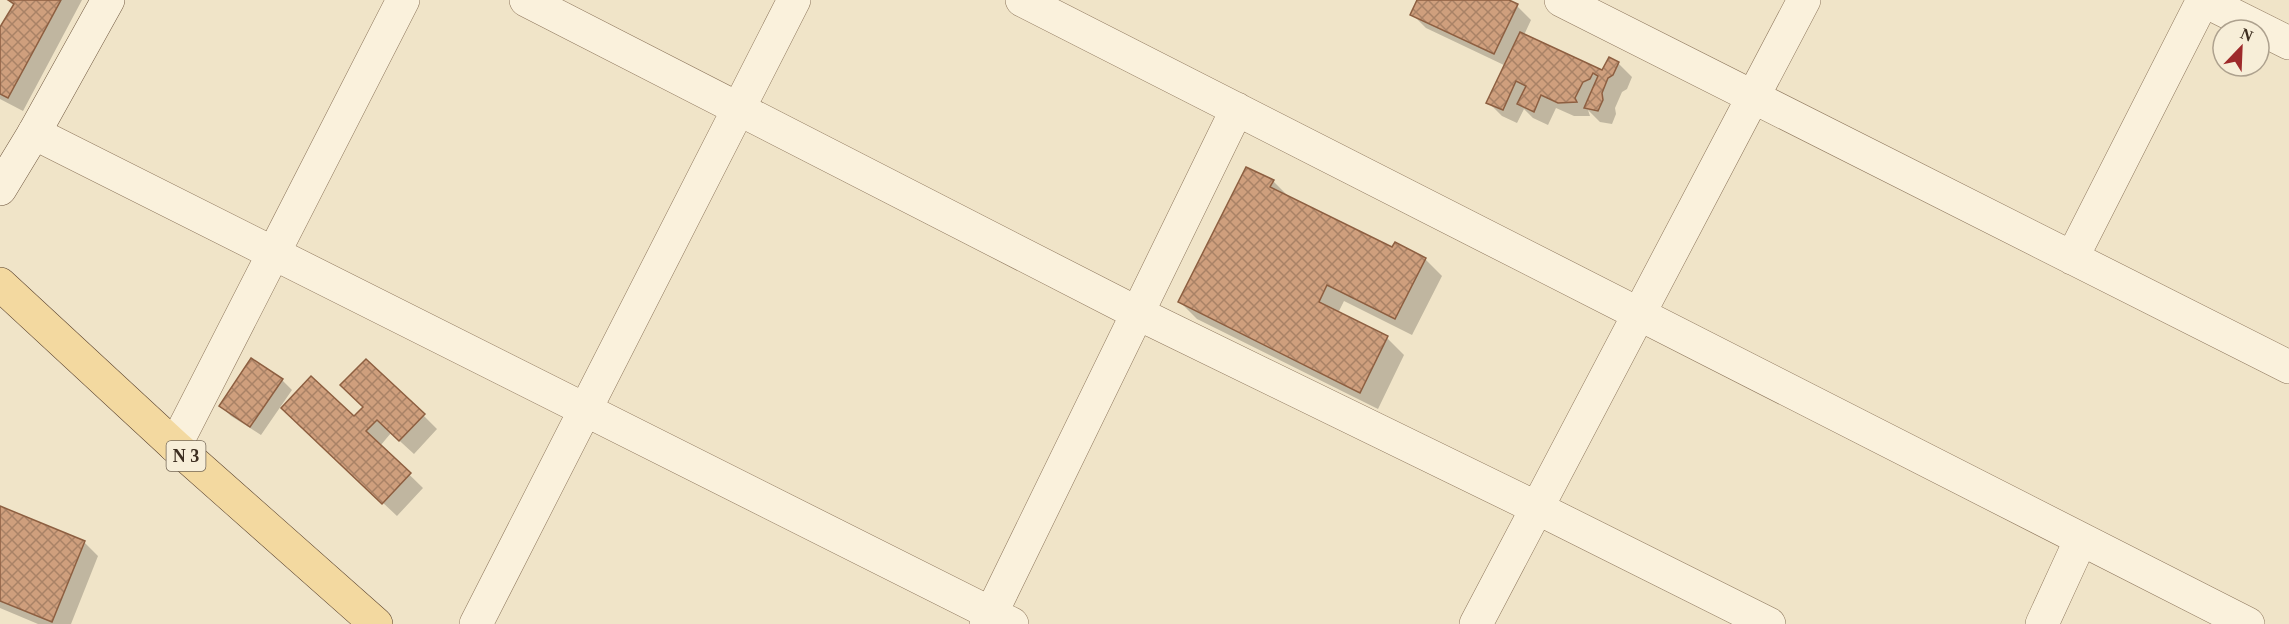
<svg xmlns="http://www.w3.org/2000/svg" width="2289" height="624" font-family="'Times New Roman',serif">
	<defs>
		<pattern id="building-cross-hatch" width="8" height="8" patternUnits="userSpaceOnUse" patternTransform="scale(1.5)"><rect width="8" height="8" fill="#cf9f7d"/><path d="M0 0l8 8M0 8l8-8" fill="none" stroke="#a98266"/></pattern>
	</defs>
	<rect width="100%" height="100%" fill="#f0e4c8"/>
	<path fill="#0003" d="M8 0H82L23 111 0 99V29L14 6Z
		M1419 0H1505L1517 6 1531 20 1524 35 1603 72 1609 59 1618 63 1632 77 1627 89 1622 92 1615 108 1616 114 1612 124 1600 122 1588 110 1590 116H1574L1556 108 1548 125 1533 118 1524 109 1517 123 1502 116 1488 102 1506 66 1426 28 1412 14Z
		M1273 181 1290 198 1393 249 1425 259 1442 276 1412 335 1344 301 1338 313 1387 338 1404 355 1378 409 1197 319 1180 302Z
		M282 380 292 390 261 435 231 416 221 406Z
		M423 415 437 429 414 454 391 433 380 446 423 488 397 516 297 422Z
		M0 508 84 542 98 556 71 624H38L0 608Z"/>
	<path fill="url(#building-cross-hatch)" stroke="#8d5f41" stroke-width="1.5" d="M8 0H61L8 98 0 94V27L14 4Z
		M1417 0H1509L1518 4 1494 54 1410 15Z
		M1520 32 1602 70 1609 57 1619 62 1613 75 1608 78 1602 93 1603 100 1598 111 1584 108 1598 76 1593 73 1590 79 1583 82 1575 98 1577 102 1558 103 1541 95 1534 112 1517 104 1526 86 1516 81 1503 110 1486 103Z
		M1246 167 1274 180 1270 187 1392 247 1395 242 1426 258 1395 319 1327 285 1319 302 1388 336 1360 393 1178 302Z
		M251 358 283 379 250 427 219 406Z
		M366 359 425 414 399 441 377 420 366 431 411 473 382 504 281 408 311 376 354 416 363 407 340 385Z
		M0 506 85 541 52 622 0 601Z"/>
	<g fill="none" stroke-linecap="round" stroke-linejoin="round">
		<defs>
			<path id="street" d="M526 0 1137 313 1537 508 1769 624
				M1022 0 2248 624
				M1561 0 2289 367
				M2203 0 2289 43
				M34 133 1012 624
				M2072 258 2203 0
				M175 446 403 0
				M476 624 794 0
				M986 624 1237 109
				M1476 624 1804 0
				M2042 624 2081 539"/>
			<path id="secondary" d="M0 189 34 133 108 0"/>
			<path id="primary" d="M0 284 175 446 376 624"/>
		</defs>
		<use href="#street" stroke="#8d765c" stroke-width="34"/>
		<use href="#secondary" stroke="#6f573f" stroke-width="34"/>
		<use href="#primary" stroke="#5b4430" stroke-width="34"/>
		<use href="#street" stroke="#faf1dc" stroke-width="33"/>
		<use href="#secondary" stroke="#faf1dc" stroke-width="33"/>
		<use href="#primary" stroke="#f3d9a0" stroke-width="33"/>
	</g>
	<g text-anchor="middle" stroke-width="4.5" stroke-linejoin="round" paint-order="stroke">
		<rect fill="#f7eed8" stroke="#756857" stroke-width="1.5" x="166.5" y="441" width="39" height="30" rx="4.5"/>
		<g font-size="18" font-weight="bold" fill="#3d2e20">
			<text x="186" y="462">N 3</text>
		</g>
	</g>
	<g transform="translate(2241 48) rotate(23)"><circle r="28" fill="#f7eed8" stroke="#ada18e" stroke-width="1.5"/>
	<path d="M0-4.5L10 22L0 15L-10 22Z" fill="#9e2a2b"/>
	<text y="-9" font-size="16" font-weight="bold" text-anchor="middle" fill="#3d2e20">N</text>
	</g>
</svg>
